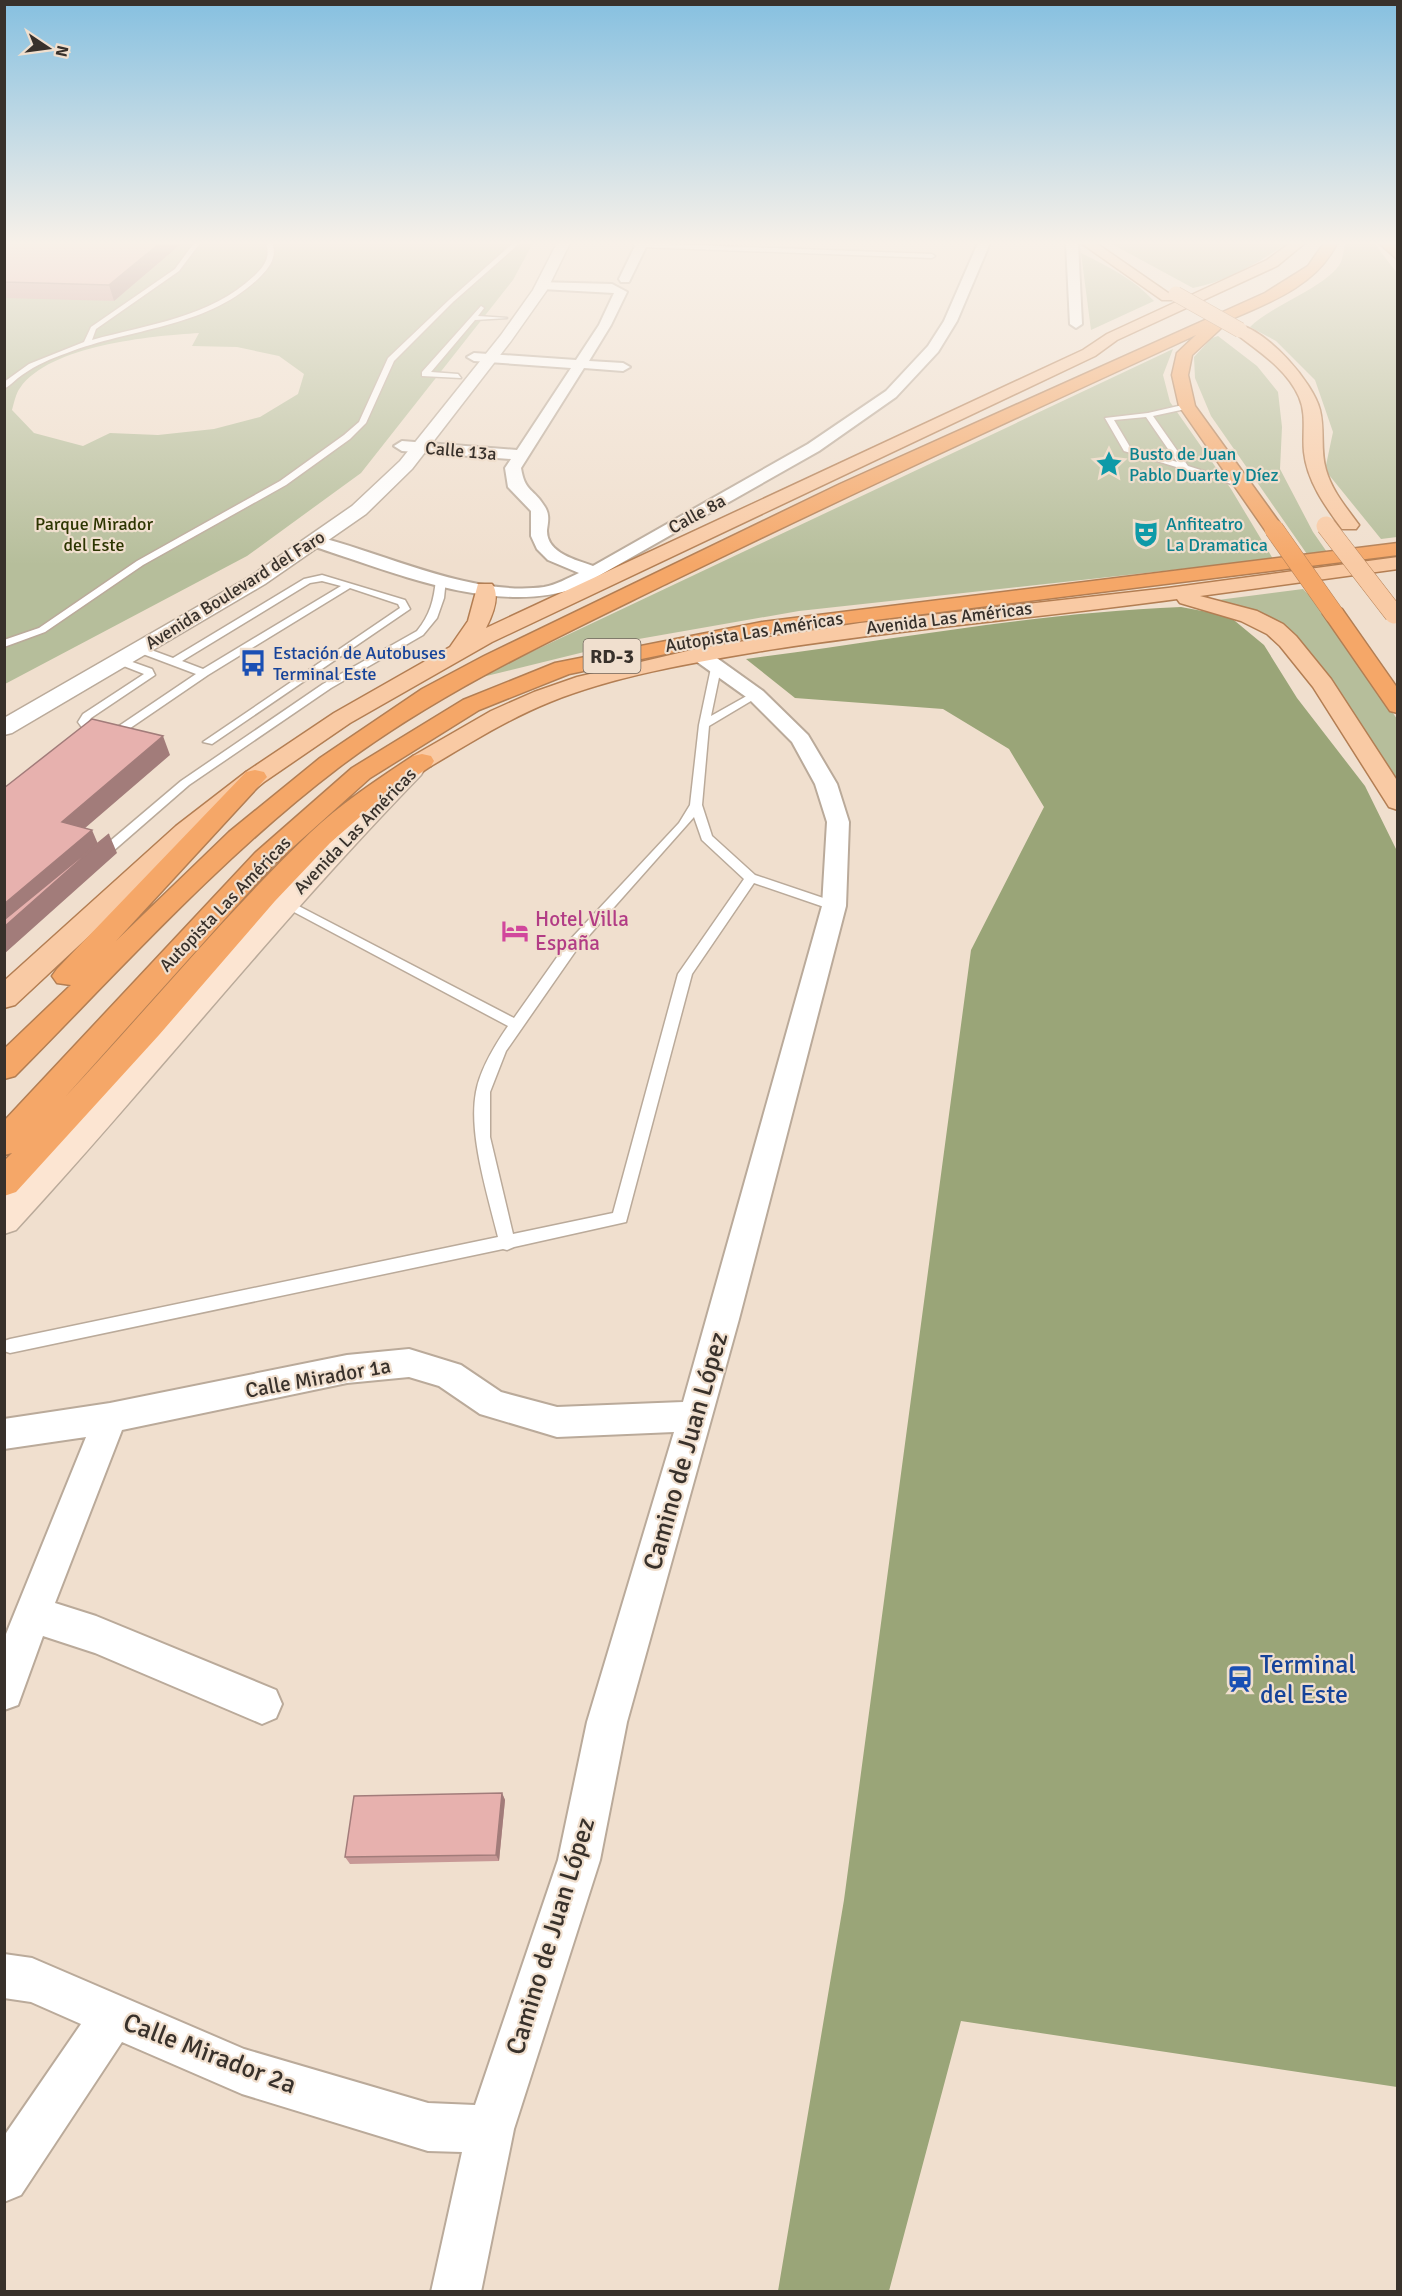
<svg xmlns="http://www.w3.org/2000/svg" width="1402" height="2296" font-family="Signika,sans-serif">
	<rect width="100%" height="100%" fill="#f0dfce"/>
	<path fill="#b6be9b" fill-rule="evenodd" d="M5 243H533L513 280 361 473 247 556 5 684ZM199 333 192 346 237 347 279 356 304 374 298 394 260 417 214 429 158 435 110 433 83 446 34 433 12 410C14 403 16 393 20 388 50 345 151 336 199 333Z
		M1110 243H1287C1258 263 1228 281 1193 288Z
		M1345 243H1374L1397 273V537L1381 539 1325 470 1333 432 1315 380 1276 341 1250 327C1272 305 1329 286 1341 262 1343 257 1344 249 1345 243Z
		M1081 253C1107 266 1135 280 1154 301L1091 330Z
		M1218 336 1257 366 1278 392 1282 427 1280 469 1313 532 1329 555 1309 557 1211 416 1195 378 1194 357 1212 338Z
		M1173 349 1163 375 1170 402 1231 489 1273 559 799 611 633 640 474 679Z
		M1303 589 1326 613 1397 719V790L1259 616 1218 600Z"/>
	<path fill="#9aa578" d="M1181 607 1229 616 1264 645 1297 698 1365 786 1397 851V2087L961 2021 889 2291H778L844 1900 971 950 1044 807 1009 749 943 709 795 698 746 659C891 640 1034 613 1181 607Z"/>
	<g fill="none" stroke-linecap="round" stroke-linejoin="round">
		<defs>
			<path id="service" d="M194 243H200L179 271 96 329 92 340C149 324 209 318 254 276 264 267 271 257 266 243H272C278 258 268 269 258 279 206 328 132 328 67 353 52 358 36 365 22 375 16 379 11 385 4 389V382L29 364 84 342 91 327 175 269Z
				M513 243H520L453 302 394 361 366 423 350 439 286 485 143 565 45 632 4 647V640L39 628 137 561 280 481 344 435 359 422 388 358 449 300Z
				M640 243 932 254 935 256 932 258 641 247 638 245Z
				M481 306 484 308 478 316 507 318 475 320 431 372 458 374 461 378 422 376V372Z
				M1187 404 1190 408 1153 416 1188 466 1248 485V489L1124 451 1105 418 1148 413ZM1146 417 1177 462 1130 447 1114 420Z
				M322 575 405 600 410 609 212 744 203 742 400 608 398 604 350 588 208 675 123 733 97 735 83 729 78 722 83 714 144 674 116 663V659H124L152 669 155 675 91 718 88 722C96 730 106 729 116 728L196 674 135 651V647H143L173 658 304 579ZM322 581 341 586 203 669 182 661 310 583Z
				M441 576 446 579 444 598 437 618 423 635 331 688 189 785 104 859H96V853L181 781 323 684 417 631C430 615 434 600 436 579Z
				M716 665 721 668 711 716 752 693 761 695 709 726 702 805 712 836 755 875 838 903 840 906 838 909H830L754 883 692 974 626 1222 514 1247 507 1250 503 1249 10 1353 4 1351V1341L10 1339 498 1237C488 1196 468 1134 476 1092 480 1069 495 1045 508 1026L279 904 281 901H289L514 1018 567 943 679 823 690 805 699 725 711 668ZM694 817 702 840 744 879 678 974 613 1213 513 1234 490 1137V1092L506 1051 577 949Z"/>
			<path id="minor" d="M633 243 647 245 629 282H621L619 279 635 246Z
				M978 243H990L957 321 938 352 896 397 819 451 579 587C496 618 389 570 309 545L306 541 315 536C384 553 472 597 544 587 556 585 568 578 579 573L548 560 537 549 531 536V511L508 487 505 468 511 459 402 451 394 446 402 441 517 450 571 368 474 361 467 357 474 353 576 360 599 325 614 293 542 289 538 288V282L612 284 627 292 611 325 589 361 623 363 630 367 623 371 584 368 521 468C525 493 534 488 545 507 550 515 548 522 547 530 546 553 576 560 593 566L808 444 886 391 928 346 944 321Z
				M1066 243H1078L1082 324 1076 328 1070 324Z
				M700 649 707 651 763 691 808 735 837 784 849 822 846 906 739 1319 627 1722 600 1860 514 2129 481 2292H431L462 2152 428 2151 242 2094 122 2042 21 2195 4 2202V2136L81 2024 31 2002 4 1998V1954L32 1958 244 2049 428 2103 475 2105 558 1860 587 1722 674 1432 557 1437 480 1414 439 1386 409 1377 347 1383 122 1430 55 1603 96 1616 276 1690 282 1704 276 1718 262 1724 95 1653 43 1636 18 1705 4 1710V1639L86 1437 4 1449V1419L110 1403 347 1355 409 1349 461 1365 501 1392 557 1407 683 1402 822 906 827 822 815 784 792 742 749 699 693 659 690 655Z"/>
			<path id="tertiary" d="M557 243H570L547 290 511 341 412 469 366 514 265 584 12 733 4 735V718L251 576 352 506 400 461 501 335 533 290Z"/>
			<path id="secondary" d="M412 763 421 765 424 770 421 775C279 921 154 1080 16 1230L4 1234V1197C140 1055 265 903 403 765Z"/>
			<path id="primary" d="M1081 243H1096L1174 297 1172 300H1162Z
				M1290 243H1305L1277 266 1117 340 1095 356 492 642 350 723 264 782 194 838 15 1005 4 1008V981L176 826 246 772 334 713 450 647 468 621 478 584H492C501 596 492 616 486 628L1083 350 1107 334 1267 260Z
				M1240 325C1268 332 1313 382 1320 410 1325 430 1320 450 1326 470 1332 491 1346 507 1359 525L1356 529H1342C1325 506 1307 481 1304 452 1302 433 1307 415 1299 397 1287 369 1258 351 1235 333L1232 330Z
				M1398 557V569L1200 596 1257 611 1283 624 1296 636 1331 679 1398 782V810L1389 807 1313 687 1280 646 1267 634 1241 621 1180 603 1177 599C1038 618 900 629 762 651 691 663 618 675 550 702 508 719 470 743 431 766L422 768 413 766 410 761 413 756 491 711 534 692 577 677 700 648 860 623 1168 588Z"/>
			<path id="motorway" d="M1324 243H1337C1315 289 1262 305 1218 325L1221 328 1218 331 1192 355 1188 375 1195 406 1284 529 1281 533H1267L1179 406 1172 375 1177 353 1196 335C1020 416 844 497 670 582 556 638 440 691 338 768 221 857 118 972 15 1076L4 1079V1049L71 985 57 983 52 976 57 969 246 772 255 770 264 772 267 777 116 941 229 832 320 758 422 689 484 656 840 484 1265 293 1308 266Z
				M1379 243H1393L1398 248V260Z
				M1398 543V555L762 634 569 674 479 710 370 778 273 865 65 1097C147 1010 224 915 311 832 342 803 378 779 413 756L422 754 431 756 434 761 431 766 377 802 330 843 275 901 159 1035 16 1192 4 1196V1161L12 1153 4 1155V1121L255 853 352 768 463 700 555 663 762 622Z
				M1334 608 1342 609 1398 689V713L1390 711 1323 614 1326 609Z"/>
		</defs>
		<use href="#service" stroke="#baaa9a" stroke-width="3"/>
		<use href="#minor" stroke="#baaa9a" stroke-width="4"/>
		<use href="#tertiary" stroke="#baaa9a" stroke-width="3"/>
		<use href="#secondary" stroke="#baaa9a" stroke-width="3"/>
		<use href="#primary" stroke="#b37e53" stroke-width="3"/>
		<use href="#motorway" stroke="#b37e53" stroke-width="3"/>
		<use href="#service" fill="#fff" fill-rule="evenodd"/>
		<use href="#minor" fill="#fff" fill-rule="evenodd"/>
		<use href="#tertiary" fill="#fff" fill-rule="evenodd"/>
		<use href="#secondary" fill="#fce5d2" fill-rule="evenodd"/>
		<use href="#primary" fill="#f9caa4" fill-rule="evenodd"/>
		<use href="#motorway" fill="#f5a768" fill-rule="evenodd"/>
		<defs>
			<path id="primary-bridge-far1" d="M1176 294 1240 330"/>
			<path id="primary-bridge" d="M1326 526 1394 614"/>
			<path id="motorway-bridge" d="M1274 529 1334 614"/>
		</defs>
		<use href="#primary-bridge-far1" stroke="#b37e53" stroke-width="16" stroke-linecap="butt"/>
		<use href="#primary-bridge" stroke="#b37e53" stroke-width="20" stroke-linecap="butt"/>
		<use href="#motorway-bridge" stroke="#b37e53" stroke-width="20" stroke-linecap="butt"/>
		<use href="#primary-bridge-far1" stroke="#f9caa4" stroke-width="15"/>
		<use href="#primary-bridge" stroke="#f9caa4" stroke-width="19"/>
		<use href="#motorway-bridge" stroke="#f5a768" stroke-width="19"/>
	</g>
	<path fill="#c79896" d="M4 243H182L114 301 4 298Z
		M502 1793 505 1800 499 1861 350 1864 345 1857Z"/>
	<path fill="#a27c7a" d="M160 243H182L114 301 109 285Z
		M163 736 170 755 70 841 62 822Z
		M92 830 98 844 109 834 117 853 4 954V904Z
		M502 1793 505 1800 499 1861 496 1855Z"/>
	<path fill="#e7b1ae" stroke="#a27c7a" stroke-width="1.5" d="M4 243H160L109 285 4 282Z
		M92 719 163 736 62 822 92 830 4 904V788Z
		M109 834 4 927V920Z
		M502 1793 496 1855 345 1857 354 1796Z"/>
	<linearGradient id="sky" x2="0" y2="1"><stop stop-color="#86c0e0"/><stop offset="0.43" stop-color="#f8f1e9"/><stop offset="1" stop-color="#f8f1e9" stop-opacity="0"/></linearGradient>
	<rect width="1402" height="565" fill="url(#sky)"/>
	<defs>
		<symbol id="sight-bare" viewBox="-9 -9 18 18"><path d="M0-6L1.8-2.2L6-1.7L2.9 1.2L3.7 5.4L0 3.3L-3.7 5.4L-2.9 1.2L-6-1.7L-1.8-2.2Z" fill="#0f9aa8" stroke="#f0dfce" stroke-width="2.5" paint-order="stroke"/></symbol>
		<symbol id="theatre-bare" viewBox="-9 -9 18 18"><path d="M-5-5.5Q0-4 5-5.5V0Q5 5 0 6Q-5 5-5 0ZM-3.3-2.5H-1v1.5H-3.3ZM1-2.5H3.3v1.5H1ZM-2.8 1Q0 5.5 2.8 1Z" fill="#0f9aa8" stroke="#f0dfce" stroke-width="2.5" paint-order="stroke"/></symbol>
		<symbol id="bus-bare" viewBox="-9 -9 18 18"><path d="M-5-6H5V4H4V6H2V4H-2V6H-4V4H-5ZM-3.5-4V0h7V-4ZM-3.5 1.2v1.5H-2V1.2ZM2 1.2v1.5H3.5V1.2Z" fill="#1a4fb4" stroke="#f0dfce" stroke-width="2.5" paint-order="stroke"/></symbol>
		<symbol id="hotel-bare" viewBox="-9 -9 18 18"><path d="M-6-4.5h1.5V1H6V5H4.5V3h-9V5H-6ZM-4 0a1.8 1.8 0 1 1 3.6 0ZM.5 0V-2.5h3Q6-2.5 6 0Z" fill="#d1479c" stroke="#f0dfce" stroke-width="2.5" paint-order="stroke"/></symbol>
		<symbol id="station-bare" viewBox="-9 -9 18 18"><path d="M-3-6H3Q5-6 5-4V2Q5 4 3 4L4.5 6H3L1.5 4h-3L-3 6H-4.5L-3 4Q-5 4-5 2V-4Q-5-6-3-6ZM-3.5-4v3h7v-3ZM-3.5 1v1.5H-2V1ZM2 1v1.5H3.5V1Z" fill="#1a4fb4" stroke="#f0dfce" stroke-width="2.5" paint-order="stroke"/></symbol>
	</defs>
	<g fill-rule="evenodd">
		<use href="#sight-bare" x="1090" y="445" width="38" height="38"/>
		<use href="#theatre-bare" x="1127" y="515" width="38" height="38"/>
		<use href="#bus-bare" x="234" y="644" width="38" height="38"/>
		<use href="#hotel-bare" x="496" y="912" width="38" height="38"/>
		<use href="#station-bare" x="1221" y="1660" width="38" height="38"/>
	</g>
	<g text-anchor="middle" stroke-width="4.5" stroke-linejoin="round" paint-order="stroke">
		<g font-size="18" fill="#38312b" stroke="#f0dfce">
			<text transform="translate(461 451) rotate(5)" y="6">Calle 13a</text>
			<text transform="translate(697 514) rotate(-29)" y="6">Calle 8a</text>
			<text transform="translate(235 590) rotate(-32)" y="6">Avenida Boulevard del Faro</text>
			<text transform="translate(949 618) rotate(-7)" y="6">Avenida Las Américas</text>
			<text transform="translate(754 632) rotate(-9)" y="6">Autopista Las Américas</text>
			<text transform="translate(355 831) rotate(-46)" y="6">Avenida Las Américas</text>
			<text transform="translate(225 904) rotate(-46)" y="6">Autopista Las Américas</text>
		</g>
		<g font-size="18" fill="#0d838f" stroke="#f0dfce" text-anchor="start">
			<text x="1129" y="460">Busto de Juan<tspan x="1129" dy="21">Pablo Duarte y Díez</tspan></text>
			<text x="1166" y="530">Anfiteatro<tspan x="1166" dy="21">La Dramatica</tspan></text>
		</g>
		<g font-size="18" fill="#2c3500" stroke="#f0dfce">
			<text x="94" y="530">Parque Mirador<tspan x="94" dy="21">del Este</tspan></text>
		</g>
		<g font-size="18" fill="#164399" stroke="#f0dfce" text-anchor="start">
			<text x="273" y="659">Estación de Autobuses<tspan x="273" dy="21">Terminal Este</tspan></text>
		</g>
		<rect fill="#f0dfce" stroke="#6f655c" stroke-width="1.5" x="583.5" y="639" width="57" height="34" rx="4.5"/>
		<g font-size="20" font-weight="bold" fill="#38312b">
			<text x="612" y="663">RD-3</text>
		</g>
		<g font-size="21" fill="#b23c85" stroke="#f0dfce" text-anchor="start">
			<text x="535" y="926">Hotel Villa<tspan x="535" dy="24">España</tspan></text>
		</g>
		<g font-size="21" fill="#38312b" stroke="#f0dfce">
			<text transform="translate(318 1378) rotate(-10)" y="7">Calle Mirador 1a</text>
		</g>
		<g font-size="26" fill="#38312b" stroke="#f0dfce">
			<text transform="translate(685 1451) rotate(-74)" y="9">Camino de Juan López</text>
			<text transform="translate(550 1936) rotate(-73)" y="9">Camino de Juan López</text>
			<text transform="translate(210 2053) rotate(21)" y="9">Calle Mirador 2a</text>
		</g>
		<g font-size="26" fill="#164399" stroke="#f0dfce" text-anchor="start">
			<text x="1260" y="1673">Terminal<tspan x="1260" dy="30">del Este</tspan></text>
		</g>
	</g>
	<rect width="1402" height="2296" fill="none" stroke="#38312b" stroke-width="12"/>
	<g transform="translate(48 48) rotate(103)" stroke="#f0dfce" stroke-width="4.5" paint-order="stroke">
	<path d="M0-4.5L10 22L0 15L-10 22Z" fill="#38312b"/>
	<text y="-9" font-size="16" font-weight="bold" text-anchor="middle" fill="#38312b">N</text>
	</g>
</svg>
